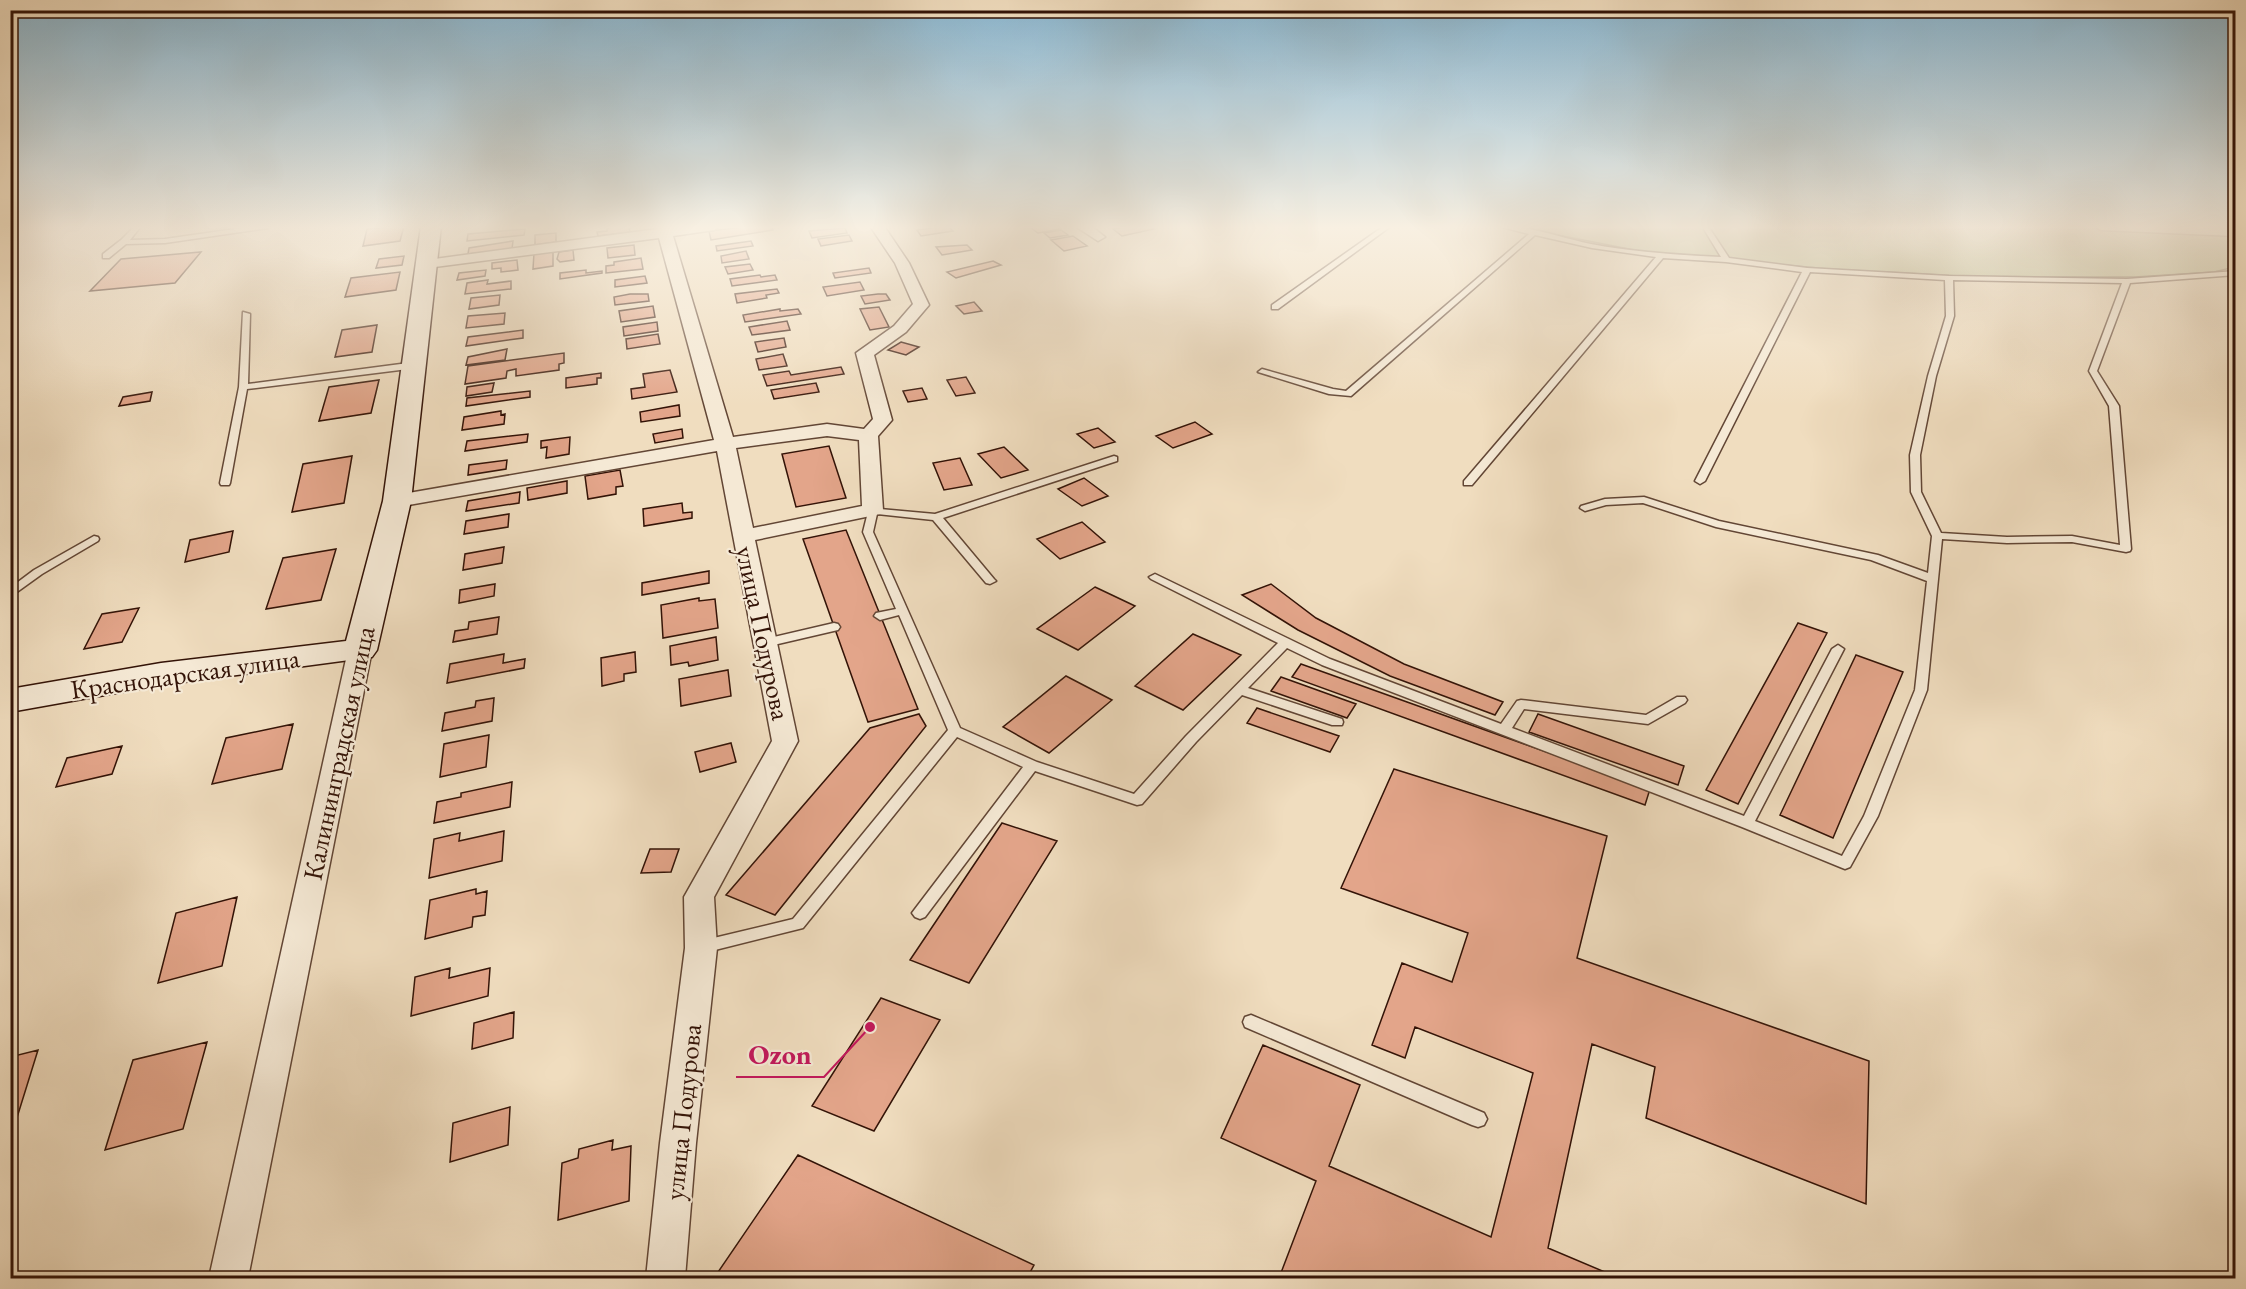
<svg xmlns="http://www.w3.org/2000/svg" width="2246" height="1289" font-family="'EB Garamond',serif">
	<rect width="100%" height="100%" fill="#f0ddbf"/>
	<filter id="stains"><feTurbulence type="fractalNoise" baseFrequency=".00333" numOctaves="4"/><feColorMatrix values="0 0 0 0 .2 0 0 0 0 .09 0 0 0 0 .02 0 0 0 .5 -.17"/></filter>
	<radialGradient id="worn" r=".72"><stop offset=".6" stop-color="#630" stop-opacity="0"/><stop offset="1" stop-color="#630" stop-opacity=".3"/></radialGradient>
	<path fill="#bcc090" stroke="#786a4c" stroke-width="1.5" d="M1512 226H2235V267L2214 272 2135 277H1979L1829 269 1644 252Z"/>
	<path fill="#e3a58a" stroke="#331307" stroke-width="1.5" d="M404 226 400 241 363 246 367 229Z
		M629 226 630 232 598 236 597 232 607 231V228Z
		M753 226H771L773 230 711 240 709 231Z
		M948 226 953 231 921 236 917 230Z
		M1037 226H1056L1060 229 1038 233 1031 228Z
		M1132 226H1149L1154 229 1122 236 1113 229Z
		M845 228 847 233 812 238 809 231Z
		M525 229 524 235 467 241 468 234Z
		M1061 230 1068 235 1050 238 1044 233Z
		M556 233V242L535 245V235Z
		M849 235 852 241 821 246 818 239Z
		M1073 236 1087 246 1064 251 1051 240Z
		M513 241 512 249 468 254 469 248Z
		M751 241 753 246 717 251 716 246Z
		M634 245 635 255 608 258 607 248Z
		M967 245 972 250 942 255 936 247Z
		M573 250 574 260 560 262 557 259 559 252Z
		M553 251V266L533 269 534 253Z
		M746 251 749 259 722 263 721 256Z
		M201 252 175 283 90 291 121 259Z
		M404 256 402 265 376 268 379 259Z
		M641 258 643 269 606 273V266L614 265V262Z
		M517 260 518 270 501 272V268L492 269V263Z
		M993 261 1001 265 956 278 947 272Z
		M750 264 753 270 728 274 725 267Z
		M869 268 871 273 835 278 833 273Z
		M486 270 485 276 457 280 459 273Z
		M586 270V273L602 271V273L560 279V273Z
		M400 272 396 290 345 297 351 278Z
		M760 275 761 277 775 275 777 280 732 286 730 279Z
		M645 276 647 283 615 287V280Z
		M488 280 487 284 511 281V289L465 294 467 283Z
		M860 282 864 290 827 296 823 287Z
		M777 289 779 293 766 295 767 298 737 303 735 294Z
		M630 294H648L649 301 615 305 614 297Z
		M878 294H886L890 300 865 304 861 296Z
		M500 295 499 305 469 309 471 298Z
		M974 302 982 311 964 314 956 306Z
		M653 306 655 317 621 322 619 311Z
		M879 307 889 327 870 330 860 309Z
		M780 309V311L798 309 801 314 745 322 743 315Z
		M505 313 504 324 466 328 468 316Z
		M787 321 790 330 752 335 749 327Z
		M657 322 658 331 624 336 623 327Z
		M377 325 372 352 335 357 342 330Z
		M523 330V338L466 346 468 337Z
		M658 334 660 344 627 349 626 339Z
		M784 338 786 347 758 352 755 342Z
		M901 342 919 347 906 355 888 350Z
		M507 349 505 360 466 365 468 357Z
		M564 353V363L559 364V370L516 376V369L507 371 506 378 465 384 468 366Z
		M783 354 787 366 759 370 756 359Z
		M841 367 844 374 767 386 763 375 789 371 791 375Z
		M670 370 677 392 632 399 631 389 645 387 643 374Z
		M601 373V378H597V384L566 388V378Z
		M966 377 975 393 956 396 947 380Z
		M379 380 371 413 319 421 329 387Z
		M494 383 492 392 466 396 467 387Z
		M816 383 819 392 774 399 771 390Z
		M922 388 927 399 908 402 903 391Z
		M530 391V397L466 406 467 398Z
		M152 392 150 401 119 406 123 397Z
		M679 405 680 416 641 422 640 412Z
		M501 411V415L505 414 504 424 462 430 464 417Z
		M1195 422 1212 434 1173 448 1156 436Z
		M1098 428 1115 442 1094 448 1077 434Z
		M682 429 683 438 655 443 653 434Z
		M528 434 527 442 465 451 467 441Z
		M570 437 569 454 546 458 547 447 541 448V441Z
		M829 446 846 498 796 507 782 454Z
		M1004 447 1028 470 1001 478 978 454Z
		M352 456 344 503 292 512 303 464Z
		M960 458 972 485 944 490 933 463Z
		M507 460 506 469 468 475 469 465Z
		M620 470 623 486 616 487V494L588 499 585 476Z
		M1084 478 1108 496 1082 506 1058 489Z
		M567 481V493L528 500 527 488Z
		M520 492 519 503 466 511 468 501Z
		M682 503 683 513 692 512V518L644 526 643 509Z
		M509 514 508 527 464 534 466 521Z
		M1082 522 1105 542 1060 559 1037 539Z
		M846 530 918 709 868 722 803 539Z
		M233 531 229 552 185 562 190 540Z
		M504 547 502 563 463 570 465 554Z
		M336 549 321 600 266 609 283 558Z
		M709 571V583L642 595V583Z
		M495 584 494 596 459 603 460 590Z
		M1271 584 1316 618 1404 664 1503 702 1495 715 1390 676 1298 630 1242 595Z
		M1095 587 1135 606 1078 650 1037 629Z
		M699 598V601L715 599 718 628 663 638 661 605Z
		M139 608 122 642 84 649 102 614Z
		M499 617 497 634 453 642 455 631 468 629 469 622Z
		M1798 623 1827 633 1738 804 1706 790Z
		M1193 634 1241 655 1183 710 1135 686Z
		M716 637 718 660 689 666 688 662 671 665 670 646Z
		M635 652 636 672 624 674V681L602 686 601 658Z
		M504 654 503 663 525 659 524 668 447 683 450 664Z
		M1856 655 1903 672 1833 838 1780 815Z
		M1301 664 1650 789 1645 805 1292 677Z
		M728 670 731 696 681 706 679 679Z
		M1066 676 1112 700 1049 753 1003 727Z
		M1281 677 1356 704 1347 718 1271 691Z
		M494 698 492 721 442 731 445 713 475 707 476 701Z
		M1257 708 1339 736 1330 752 1247 723Z
		M919 714 926 726 775 915 726 895 870 728Z
		M1538 714 1684 766 1678 785 1529 732Z
		M293 724 282 769 212 784 226 738Z
		M489 735 486 767 440 777 444 744Z
		M731 743 736 762 700 772 695 752Z
		M122 746 112 774 56 787 67 758Z
		M1394 769 1607 836 1577 958 1869 1061 1866 1204 1646 1118 1655 1067 1592 1044 1548 1248 1619 1278H1279L1316 1181 1221 1138 1263 1045 1360 1085 1329 1166 1491 1237 1533 1073 1415 1027 1405 1058 1372 1045 1402 963 1452 982 1468 933 1341 888Z
		M512 782 510 807 434 823 437 802 461 797V793Z
		M1002 823 1057 841 969 983 910 960Z
		M504 831 502 861 429 878 434 839 460 833 459 841Z
		M650 849H679L671 872 641 873Z
		M476 889V894L487 891 485 915 473 917 472 927 425 939 430 900Z
		M237 897 222 966 158 983 176 913Z
		M450 968 449 978 490 968 488 996 411 1016 415 977Z
		M881 998 940 1020 874 1131 812 1106Z
		M514 1012 513 1038 472 1049 474 1023Z
		M207 1042 183 1129 105 1150 133 1060Z
		M38 1050 10 1140V1057Z
		M510 1107 508 1145 450 1162 453 1123Z
		M613 1140 612 1150 631 1146 629 1201 558 1220 562 1163 578 1158 579 1149Z
		M798 1155 1034 1265 1027 1278H714Z"/>
	<g fill="none" stroke-linecap="round" stroke-linejoin="round">
		<defs>
			<path id="lane" d="M135 226H141L130 240 165 239 256 226H271L268 228 165 243 126 244 109 258H103V254L121 240Z
				M1384 226H1391L1278 309H1272V305Z
				M1501 226C1531 226 1561 238 1591 244 1634 252 1677 255 1721 257L1702 226H1708L1729 258 1807 268 1949 276 2127 279 2236 271V275L2130 283 2097 371 2119 406 2131 549 2130 551 2126 552 2072 542 2007 543 1942 539 1927 690 1878 816 1850 867 1845 869 1840 867 1742 827 1322 665 1287 648 1248 688 1342 719 1343 722 1342 725H1332L1242 695 1196 742 1142 804 1137 805 1035 771 925 917 920 919 915 917 912 913 915 909 1023 767 957 737 803 928 703 953 697 952 695 947 697 942 793 919 948 730 899 615 880 620 874 616 876 613 896 609 863 532 869 508 935 514 1114 456 1117 457V461L943 518 994 579 996 581 990 584 986 583 933 520 877 514 873 532 960 728 1037 762 1134 794 1186 736 1278 643 1151 579 1149 577 1155 574 1330 659 1501 724 1517 701 1521 700 1646 715 1677 697H1685L1687 700 1685 703 1648 724 1524 709 1512 728 1744 816 1832 649 1838 645 1844 649 1755 821 1842 856 1864 816 1915 690 1927 581 1871 560 1716 527 1643 503 1606 505 1585 511 1580 508 1581 506 1605 499 1644 497 1719 521 1878 555 1928 573 1932 536 1911 492 1910 455 1928 376 1946 316 1945 280 1810 272 1705 481 1700 484 1695 481 1802 272 1726 262 1663 258 1472 485H1464V481L1656 257 1592 248 1535 235 1351 396 1329 394 1258 372 1262 369 1333 389 1346 391 1529 234 1502 227ZM1953 280 2122 283 2089 371 2109 406 2120 545 2072 536 2007 537 1941 533 1921 492 1920 455 1936 376 1954 316Z
				M243 312 250 314 248 384 416 362 420 365 416 368 247 389 230 483 229 485H221L220 483 239 387Z
				M94 536 98 537 99 539 98 541 42 574 10 597V588L34 570Z
				M834 623 838 624 840 627 838 630 765 647 759 643 761 640Z
				M1251 1015 1484 1113 1487 1119 1484 1125 1478 1127 1472 1125 1245 1027 1243 1022 1245 1017Z"/>
			<path id="street" d="M656 226H721L714 230 673 236 733 437 827 424 864 429 873 419 856 353 894 326 913 304 895 263 870 226H884L909 263 929 305 906 332 874 355 892 420 878 436 883 510 880 514 755 540 798 741 714 897 717 948 696 1143 685 1278H646L660 1143 685 948 684 897 772 741 717 451 397 507 390 505 387 501 390 497 397 495 714 440 659 238 427 268 420 264 427 260 657 229ZM827 436 859 440 862 506 753 528 736 448Z
				M1075 226H1091L1105 237 1098 241Z
				M2094 226 2236 228V236L2101 230Z
				M360 642 369 645 372 650 248 1278H209L348 650 351 645Z"/>
			<path id="secondary" d="M421 226H441L411 501 377 650 372 657 161 685 10 712V689L161 663 346 641 383 501Z"/>
		</defs>
		<use href="#lane" stroke="#624635" stroke-width="3"/>
		<use href="#street" stroke="#624635" stroke-width="3"/>
		<use href="#secondary" stroke="#331307" stroke-width="3"/>
		<use href="#lane" fill="#f5e9d5" fill-rule="evenodd"/>
		<use href="#street" fill="#f5e9d5" fill-rule="evenodd"/>
		<use href="#secondary" fill="#f5e9d5" fill-rule="evenodd"/>
	</g>
	<linearGradient id="sky" x2="0" y2="1"><stop stop-color="#89b7d2"/><stop offset="0.56" stop-color="#f8f0e2"/><stop offset="1" stop-color="#f8f0e2" stop-opacity="0"/></linearGradient>
	<rect width="2246" height="406" fill="url(#sky)"/>
	<g text-anchor="middle" stroke-width="4.5" stroke-linejoin="round" paint-order="stroke">
		<g font-size="27" fill="#331307" stroke="#f5e9d5">
			<text transform="translate(763 633) rotate(78)" y="9">улица Подурова</text>
			<text transform="translate(185 674) rotate(-8)" y="9">Краснодарская улица</text>
			<text transform="translate(339 753) rotate(-78)" y="9">Калининградская улица</text>
			<text transform="translate(683 1112) rotate(-84)" y="9">улица Подурова</text>
		</g>
	</g>
	<path fill="none" stroke="#c2185b" stroke-width="2" d="M870 1027L824 1077H736"/>
	<circle fill="#c2185b" stroke="#f5e9d5" stroke-width="2" cx="870" cy="1027" r="6"/>
	<g font-size="28" text-anchor="middle" font-weight="bold" fill="#c2185b" stroke="#f5e9d5" stroke-width="4.5" stroke-linejoin="round" paint-order="stroke">
		<text x="780" y="1064">Ozon</text>
	</g>
	<rect width="2246" height="1289" fill="none" stroke="#f0ddbf" stroke-width="36"/>
	<rect x="12" y="12" width="2222" height="1265" fill="none" stroke="#331307" stroke-width="3"/>
	<rect x="18" y="18" width="2210" height="1253" fill="none" stroke="#331307" stroke-width="1.5"/>
	<rect width="100%" height="100%" filter="url(#stains)"/>
	<rect width="100%" height="100%" fill="url(#worn)"/>
</svg>
